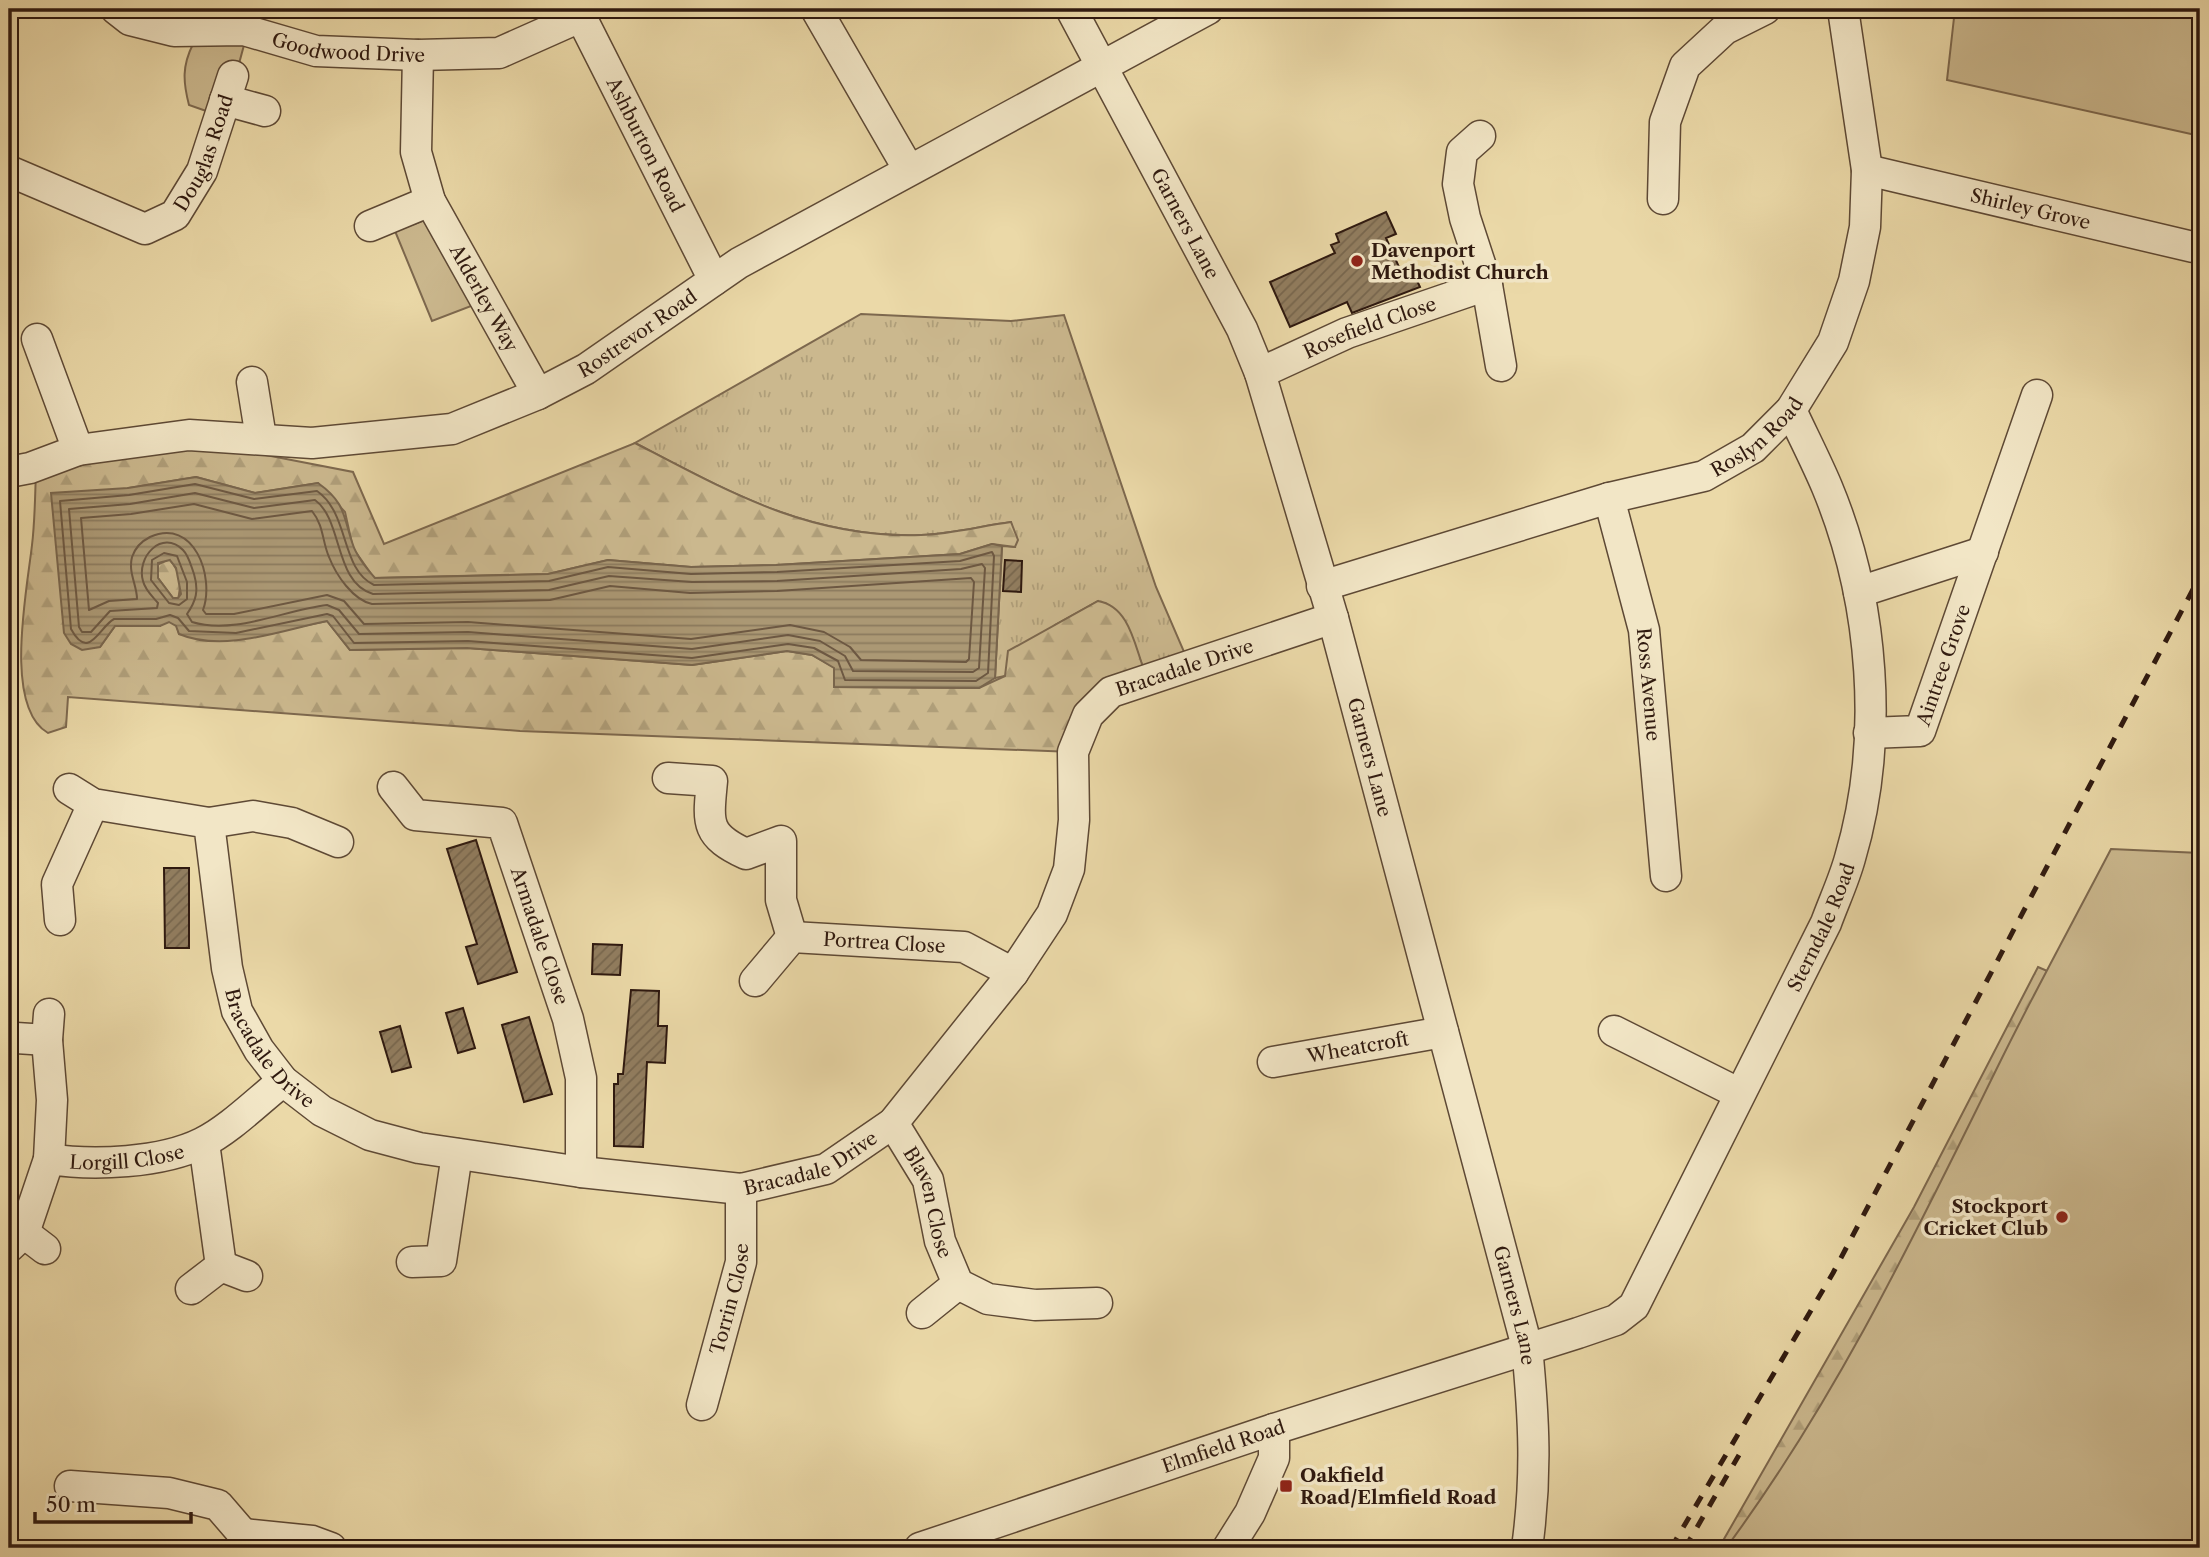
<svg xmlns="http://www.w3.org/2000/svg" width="2209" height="1557" font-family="'Libre Caslon Text',serif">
	<defs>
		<pattern id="grass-tufts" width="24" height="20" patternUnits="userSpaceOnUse" patternTransform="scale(1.75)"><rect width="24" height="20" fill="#cbb88e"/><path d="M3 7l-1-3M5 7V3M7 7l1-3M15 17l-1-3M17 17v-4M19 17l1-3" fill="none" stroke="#af9e79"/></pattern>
		<pattern id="forest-firs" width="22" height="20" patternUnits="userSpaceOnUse" patternTransform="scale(1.75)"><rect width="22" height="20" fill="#cbb88e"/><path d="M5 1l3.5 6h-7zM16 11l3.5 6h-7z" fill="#af9e79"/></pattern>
		<pattern id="water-rules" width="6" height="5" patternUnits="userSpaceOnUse" patternTransform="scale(1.75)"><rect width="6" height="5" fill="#ab9874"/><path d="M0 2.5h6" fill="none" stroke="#8c7b5e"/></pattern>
		<pattern id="building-hatch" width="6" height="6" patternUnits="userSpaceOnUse" patternTransform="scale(1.75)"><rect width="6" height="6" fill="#917d5f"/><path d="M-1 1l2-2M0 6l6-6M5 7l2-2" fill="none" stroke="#77664d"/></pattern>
	</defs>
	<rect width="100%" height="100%" fill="#ebd9a8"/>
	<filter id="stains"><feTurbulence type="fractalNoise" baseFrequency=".00286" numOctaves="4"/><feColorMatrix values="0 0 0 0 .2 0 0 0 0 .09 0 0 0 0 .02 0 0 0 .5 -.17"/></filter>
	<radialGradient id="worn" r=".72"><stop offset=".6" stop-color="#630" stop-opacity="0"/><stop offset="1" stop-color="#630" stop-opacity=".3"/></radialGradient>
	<path fill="url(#grass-tufts)" stroke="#7d684e" stroke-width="2" d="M861 314 1011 321 1064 315 1156 587 1185 654 1143 667 1129 631 1098 601 1055 625 1005 676 995 678 1002 546 1015 547 1011 522C981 526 951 534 921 535 811 539 729 492 635 443Z"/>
	<path fill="url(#forest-firs)" stroke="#7d684e" stroke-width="2" d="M189 440 353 472 384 544 635 443C729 492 811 539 921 535 951 534 981 526 1011 522L1018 540 1015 547 992 544 960 554 776 565 691 567 608 560 548 574 374 578 353 548 345 512 318 483 255 493 196 477 128 488 100 647 115 626H160L173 598 158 578 157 565 169 559C194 586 167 604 179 634L236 640 327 621 350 650 467 648 692 665 787 651 812 655 835 668V687L979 688 1005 676 1008 651 1098 601C1128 606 1134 642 1143 667L1111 692 1073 752 520 731 68 697 66 727 48 733C3 707 27 590 32 545 35 521 35 495 36 471Z
		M2038 967 2059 976 2040 1031 1744 1548 1720 1546 1914 1207Z"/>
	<path fill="#cbb88e" stroke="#7d684e" stroke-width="2" d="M1955 9H2200V136L1947 80Z
		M220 42 244 45 237 71 209 112 189 105C183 82 182 66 193 44Z
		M433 217 479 303 432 321 395 231Z
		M2111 849 2200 853V1548H1726C1838 1397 1918 1228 2001 1060 2036 989 2074 920 2111 849Z"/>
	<path fill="url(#water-rules)" stroke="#79654c" stroke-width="2" fill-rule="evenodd" d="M196 477 255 493 318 483C346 503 343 516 353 545 357 557 367 569 375 578L548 574 608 560 691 567 776 565 960 554 992 544 1002 546 995 678 979 688 834 687V668L812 655 787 651 692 665 467 648 350 650 327 621C282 630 224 653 179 634L176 626 169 622 160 626H115L100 647 82 650 71 644 64 633 51 493 128 488ZM170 560 176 568 181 594 178 598H173L158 578V563Z"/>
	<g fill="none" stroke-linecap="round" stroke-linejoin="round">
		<path stroke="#6d5842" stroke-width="2" d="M195 484 254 499 317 491C350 514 340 569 374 585L549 581 608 567 691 574 777 572 960 561 992 552 994 556 988 673 976 681 845 680 838 661 814 648 788 644 692 658 468 641 354 643 333 616 327 614 236 633 189 631 178 618 170 615 156 619H114C99 627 89 662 71 629L60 501 129 495Z
			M195 493 254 508 315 500C343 520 334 583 373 594L549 590 609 576 692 582 777 581 961 569 982 564 985 568 979 668 973 672 853 671 845 656 820 641 788 635 692 649 468 632 359 634 339 610 327 605C284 610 235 635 192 622L187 614C196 601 199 591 194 574 191 566 189 556 183 550 162 529 136 557 143 581 145 590 153 597 158 603L157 608 110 611 91 632H82L79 627 69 509 130 504Z
			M194 504 252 519 312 511C324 526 322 541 329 557 336 575 353 600 372 604L550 600 610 586 690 593 777 591 971 578 974 582 969 659 966 662 861 660 850 647 824 632 790 625 691 639 468 622 364 624 344 601 327 595 234 614H206L203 610C215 577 194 517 150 537 142 541 135 548 132 557 128 573 137 585 137 599L109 601 89 610 81 518 131 514Z
			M164 553 177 556 187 582V599L179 605 169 603 151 580 152 560Z"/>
	</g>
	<path fill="url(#building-hatch)" stroke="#2f190f" stroke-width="2" d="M1386 212 1396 234 1386 238 1403 276 1413 272 1420 287 1352 313 1347 302 1290 327 1270 282 1335 253 1331 245 1339 242 1336 234Z
		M1005 560 1022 561 1021 592 1003 591Z
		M476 840 517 972 478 984 466 947 477 944 447 849Z
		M164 868H189V948H165Z
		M593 944 622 945 620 975 592 974Z
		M631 990 659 991 658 1026H667L665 1063 647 1062 643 1147 614 1146V1084H618V1074H623Z
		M463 1008 475 1048 458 1053 446 1013Z
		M529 1017 552 1094 524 1102 502 1025Z
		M400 1026 411 1067 392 1072 380 1032Z"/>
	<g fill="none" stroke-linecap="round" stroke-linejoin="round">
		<defs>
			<g id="minor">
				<path id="s1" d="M116 9 130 20 174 31 244 30 316 51 418 55 499 53 580 17"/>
				<path id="s2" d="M577 9 714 280"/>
				<path d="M816 9 909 170"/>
				<path id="s3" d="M1071 9 1242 329 1260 373 1333 618 1527 1347C1534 1419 1537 1476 1527 1548"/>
				<path id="s4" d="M418 55 416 152 430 201 538 394"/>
				<path d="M225 100 265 111"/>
				<path d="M1480 136 1462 152 1458 184 1465 218 1487 285 1501 366"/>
				<path id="s5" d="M1867 170 2193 247"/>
				<path id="s6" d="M9 171 145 229 175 215 202 171 233 76"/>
				<path d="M1663 199 1665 122 1685 66 1725 29 1765 9"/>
				<path d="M370 226 430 201"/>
				<path d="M37 339 78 450"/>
				<path id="s7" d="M1260 373 1347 333 1487 285"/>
				<path d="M252 382 261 438"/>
				<path id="s8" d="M9 472 30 468 78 450 189 435 312 443 452 429 538 394 586 369 739 263 1208 9"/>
				<path id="s9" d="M1609 498 1644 630 1666 876"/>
				<path id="s10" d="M1322 586 1609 498 1704 476 1753 448 1791 410 1833 342 1854 281 1865 227 1867 170 1843 9"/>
				<path d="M1859 592 1983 552"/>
				<path id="s11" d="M1869 733 1920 731 2037 395"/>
				<path d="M668 778 712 781C708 823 705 835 746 854L781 841V900L792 937"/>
				<path id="s12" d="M393 787 415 815 502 823 568 1019 581 1078V1172"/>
				<path id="s13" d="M69 789 93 804 209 823 227 968 237 1011 259 1050 283 1081 322 1111 370 1135 419 1148 581 1172 741 1189 826 1169 893 1123 1013 973 1052 914 1069 869 1074 820 1073 752 1088 715 1111 692 1333 618"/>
				<path d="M209 823 253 816 292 823 338 842"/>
				<path d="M60 920 57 884 93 804"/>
				<path id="s14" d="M755 981 792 937 964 947 1013 973"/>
				<path d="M49 1014 47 1040 52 1100 49 1159"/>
				<path d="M1614 1031 1738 1093"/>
				<path d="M16 1038 47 1040"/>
				<path id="s15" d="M1273 1062 1443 1032"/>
				<path id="s16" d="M893 1123 928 1180 940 1241 958 1284 988 1299 1035 1305 1097 1303"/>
				<path d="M204 1143 221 1266"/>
				<path d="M24 1233 45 1249"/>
				<path id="s17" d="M9 1247 24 1233 49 1159C93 1166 162 1163 202 1143 229 1130 259 1100 283 1081"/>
				<path d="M412 1262 441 1261 457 1154"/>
				<path d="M191 1289 221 1266 247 1276"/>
				<path d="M922 1313 958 1284"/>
				<path id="s18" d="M702 1405 741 1262V1189"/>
				<path d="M70 1486 169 1493 218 1505 243 1534"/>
				<path d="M242 1548 243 1534 312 1541 331 1548"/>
				<path id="s19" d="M920 1548 1274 1429 1578 1333 1616 1320 1634 1306 1826 923C1834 901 1844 880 1850 858 1885 740 1874 600 1827 487 1816 461 1803 436 1791 410"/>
				<path d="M1228 1548 1250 1513 1274 1458V1429"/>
			</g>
		</defs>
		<use href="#minor" stroke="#5e4935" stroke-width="33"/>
		<use href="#minor" stroke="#f2e6c6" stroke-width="30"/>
		<path stroke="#2f190f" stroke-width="5" stroke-dasharray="12 12" stroke-linecap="butt" d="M1671 1548 1833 1273 2200 576
			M1685 1548 1739 1455"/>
	</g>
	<g fill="#8f2418" stroke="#f2e6c6" stroke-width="2.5">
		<circle cx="1357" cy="261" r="7"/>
		<circle cx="2062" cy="1217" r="7"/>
		<rect x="1279" y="1479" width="14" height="14" rx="3.5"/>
	</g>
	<g text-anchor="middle" stroke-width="7" stroke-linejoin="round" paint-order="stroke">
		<g font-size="19" fill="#2f190f" stroke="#f2e6c6">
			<text dy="7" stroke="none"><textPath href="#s1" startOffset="240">Goodwood Drive</textPath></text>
			<text dy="7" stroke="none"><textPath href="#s2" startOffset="152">Ashburton Road</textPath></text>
			<text dy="7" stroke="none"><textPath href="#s6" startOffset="250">Douglas Road</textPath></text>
			<text dy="7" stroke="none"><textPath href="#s5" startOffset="168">Shirley Grove</textPath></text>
			<text dy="7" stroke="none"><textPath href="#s3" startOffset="243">Garners Lane</textPath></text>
			<text dy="7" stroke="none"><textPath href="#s4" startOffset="259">Alderley Way</textPath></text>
			<text dy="7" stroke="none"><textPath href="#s7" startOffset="119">Rosefield Close</textPath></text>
			<text dy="7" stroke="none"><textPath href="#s8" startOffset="658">Rostrevor Road</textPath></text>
			<text dy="7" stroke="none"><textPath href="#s10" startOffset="464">Roslyn Road</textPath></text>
			<text dy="7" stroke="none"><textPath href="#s11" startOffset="121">Aintree Grove</textPath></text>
			<text dy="7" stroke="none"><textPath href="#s13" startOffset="1645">Bracadale Drive</textPath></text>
			<text dy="7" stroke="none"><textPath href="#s9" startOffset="191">Ross Avenue</textPath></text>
			<text dy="7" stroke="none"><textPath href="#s3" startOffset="810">Garners Lane</textPath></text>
			<text dy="7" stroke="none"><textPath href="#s19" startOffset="1178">Sterndale Road</textPath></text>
			<text dy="7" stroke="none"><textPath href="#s12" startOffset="242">Armadale Close</textPath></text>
			<text dy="7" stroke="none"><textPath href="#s14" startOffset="150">Portrea Close</textPath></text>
			<text dy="7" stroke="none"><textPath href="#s13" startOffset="385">Bracadale Drive</textPath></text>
			<text dy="7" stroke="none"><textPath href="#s15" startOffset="86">Wheatcroft</textPath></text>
			<text dy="7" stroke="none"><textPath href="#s17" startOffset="177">Lorgill Close</textPath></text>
			<text dy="7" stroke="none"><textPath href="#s13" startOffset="973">Bracadale Drive</textPath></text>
			<text dy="7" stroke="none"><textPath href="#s16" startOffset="88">Blaven Close</textPath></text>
			<text dy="7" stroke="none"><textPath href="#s18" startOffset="110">Torrin Close</textPath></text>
			<text dy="7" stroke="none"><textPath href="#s3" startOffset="1377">Garners Lane</textPath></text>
			<text dy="7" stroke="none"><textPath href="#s19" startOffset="320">Elmfield Road</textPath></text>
		</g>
		<g font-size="19" font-weight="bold" fill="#2f190f" stroke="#f2e6c6" text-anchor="start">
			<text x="1371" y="257">Davenport<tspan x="1371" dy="22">Methodist Church</tspan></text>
			<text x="2048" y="1213" text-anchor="end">Stockport<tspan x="2048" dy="22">Cricket Club</tspan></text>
			<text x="1300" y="1482">Oakfield<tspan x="1300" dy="22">Road/Elmfield Road</tspan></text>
		</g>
	</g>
	<rect width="2209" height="1557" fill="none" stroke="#ebd9a8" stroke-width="35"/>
	<rect x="10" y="10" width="2188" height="1536" fill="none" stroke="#2f190f" stroke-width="3.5"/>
	<rect x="18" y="18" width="2174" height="1522" fill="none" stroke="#2f190f" stroke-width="2"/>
	<path d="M35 1512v10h156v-10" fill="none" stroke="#2f190f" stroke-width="3.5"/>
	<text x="46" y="1512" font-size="21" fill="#2f190f" stroke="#f2e6c6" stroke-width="5" paint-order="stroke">50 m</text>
	<rect width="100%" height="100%" filter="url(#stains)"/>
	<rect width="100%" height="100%" fill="url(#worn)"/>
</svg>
